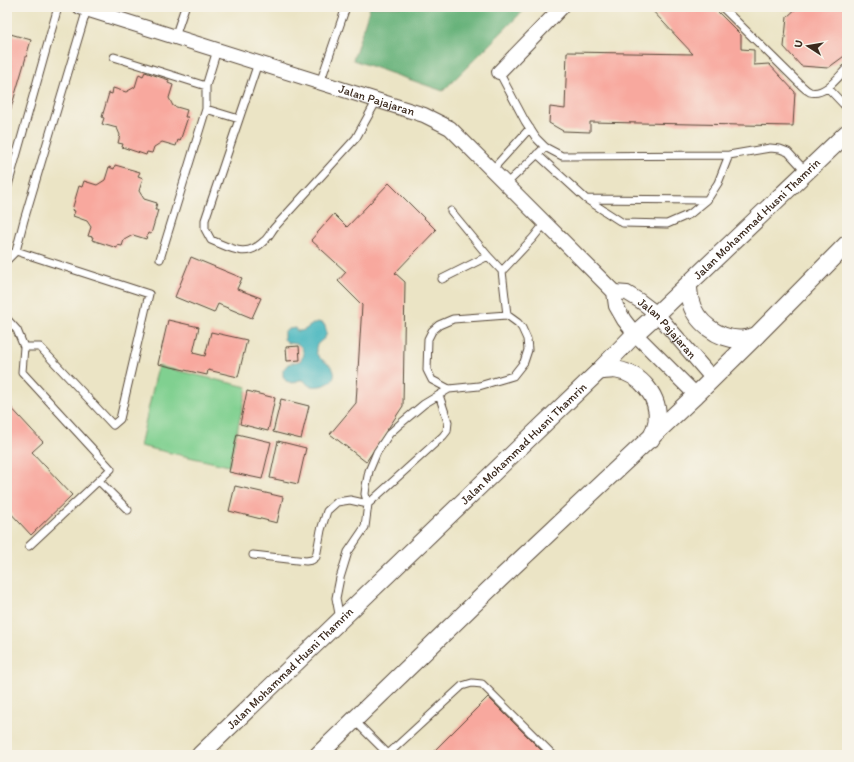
<svg xmlns="http://www.w3.org/2000/svg" width="854" height="762" font-family="Itim,sans-serif">
	<rect width="100%" height="100%" fill="#f7f3e8"/>
	<filter id="ink" filterUnits="userSpaceOnUse"><feTurbulence type="fractalNoise" baseFrequency=".025" numOctaves="2"/><feDisplacementMap in="SourceGraphic" scale="8" xChannelSelector="R" yChannelSelector="G"/><feConvolveMatrix kernelMatrix="1 2 1 2 8 2 1 2 1" color-interpolation-filters="sRGB"/></filter>
	<filter id="wash" filterUnits="userSpaceOnUse"><feTurbulence type="fractalNoise" baseFrequency=".012" numOctaves="4" result="noise"/><feDisplacementMap in="SourceGraphic" scale="16" xChannelSelector="R" yChannelSelector="G"/><feGaussianBlur stdDeviation="0.9" result="paint"/><feColorMatrix in="noise" values="0 0 0 0 0 0 0 0 0 0 0 0 0 0 0 0 0 1.4 0 .05"/><feComposite in="paint" operator="in"/></filter>
	<g filter="url(#wash)">
		<rect width="100%" height="100%" fill="#ebe4c5"/>
		<path fill="#80d090" stroke="#5e7d57" d="M158 366 247 387 229 466 140 446Z"/>
		<path fill="#68b27a" stroke="#526e4c" d="M370 7H527L443 91 353 60Z"/>
		<path fill="#48b7bf" stroke="#42706e" d="M318 322 324 324C333 343 314 338 316 351 317 361 332 362 334 372 337 384 317 389 308 385 307 384 305 382 304 380H299L293 383 286 381 283 376V370L288 364 300 361 304 355 302 348 298 344 288 343 284 339V332L289 329 295 328 297 331C307 332 309 324 318 322Z"/>
		<g id="blocks">
			<path fill="#f8a89e" d="M649 7H713L741 35V49L754 50V65L769 64 795 92 793 126 590 122V132L563 131 549 123 550 107 565 109 567 52 693 54Z
				M798 7H847V54L828 68 801 66 784 47 787 17Z
				M7 33 31 40 7 122Z
				M145 72 169 80 168 83 173 85 169 98 173 106 187 110 185 117H188L180 141 178 140 176 146 162 142 154 147 152 153 147 152 146 155 122 147 123 144 118 143 120 135 117 128 102 124 104 118 102 117 109 93 112 94 113 88 126 92 135 87 139 74 143 76Z
				M115 165 140 172 138 176 143 178 139 191 144 199 157 203 155 210H158L151 234 148 233 146 239 133 235 124 240 122 246 117 245V248L92 240 93 237 88 236 91 227 87 221 73 216 75 211 72 210 79 186 82 187 84 181 97 185 105 180 109 167 114 169Z
				M389 183 436 230 395 273 405 282 403 406 366 462 330 434 356 403 362 305 338 281 346 272 311 240 334 214 347 227Z
				M191 257 242 278 237 289 261 298 252 318 218 304 214 313 175 297Z
				M168 320 199 327 193 353 205 356 211 332 247 340 238 377 208 370 207 375 158 364Z
				M299 346 300 360 287 361 286 347Z
				M247 391 275 398 268 431 240 424Z
				M281 399 309 406 301 439 273 432Z
				M7 403 43 442 32 452 72 495 31 535 7 509Z
				M237 434 271 442 262 479 229 472Z
				M278 441 306 448 298 484 270 478Z
				M235 486 283 497 277 523 229 511Z
				M488 697 546 755H430Z"/>
		</g>
	</g>
	<g filter="url(#ink)">
		<use href="#blocks" fill-opacity="0" stroke="#554637" stroke-width="1"/>
		<g fill="none" stroke-linecap="round" stroke-linejoin="round">
			<defs>
				<path id="service" d="M722 7 802 86C804 88 808 91 810 92 825 96 838 77 847 68
					M175 37 185 7
					M114 57 206 86
					M258 63 205 220V229L211 240C231 248 246 259 264 241 268 238 271 232 274 228L356 138 377 100
					M499 72 525 121 536 138 545 147 562 156 729 155 770 148 780 149 788 152 800 165 807 171
					M320 83 346 7
					M828 88 847 108
					M206 109 239 119
					M537 154 586 199 623 223 667 224 690 214 707 200 718 183 729 155
					M492 170 530 128
					M506 184 545 147
					M7 189 58 7
					M586 199 707 200
					M451 211 488 256 502 271
					M16 251 24 220 87 9
					M160 259 206 109V86L217 50
					M7 260 16 251 149 294 120 419 113 425 40 347H24
					M442 279 488 256
					M507 315 453 319 439 325 432 331 428 339 427 370 432 380 449 389 479 386 513 376 524 362 528 350 527 339 522 328 518 323 507 315 502 271 533 238 545 223
					M7 319 17 330 24 347 22 372 111 469 29 546
					M99 481 128 510
					M253 555 306 561 312 560 316 557 321 530 327 511 337 502 350 500 368 504 443 436 447 431 448 422 439 395
					M340 619 336 598 340 578 348 552 365 527 368 504 365 494 366 486 369 471 377 452 389 434 400 424 424 404 449 389
					M354 720 389 755
					M387 755 462 686 472 683 482 684 553 755"/>
				<g id="minor">
					<path id="s1" d="M80 7 424 115 450 128 614 292 616 306 624 320 635 334 696 395"/>
					<path d="M499 72 562 7"/>
					<path id="s2" d="M614 292 627 293 640 301 657 314 713 379"/>
				</g>
				<g id="tertiary">
					<path d="M688 285C689 290 689 295 690 300 695 322 719 340 741 339 746 339 751 337 756 336"/>
					<path d="M599 371C604 371 611 369 617 370 641 374 660 397 657 421 656 427 653 434 651 439"/>
					<path id="s3" d="M200 755 599 371 635 334 657 314 847 133"/>
					<path d="M318 755 502 577 696 395 756 336 847 244"/>
				</g>
			</defs>
			<use href="#service" stroke="#554637" stroke-width="9"/>
			<use href="#minor" stroke="#554637" stroke-width="16"/>
			<use href="#tertiary" stroke="#554637" stroke-width="19"/>
			<use href="#service" stroke="#fff" stroke-width="7"/>
			<use href="#minor" stroke="#fff" stroke-width="14"/>
			<use href="#tertiary" stroke="#fff" stroke-width="17"/>
		</g>
	</g>
	<g text-anchor="middle" stroke-width="3.5" stroke-linejoin="round" paint-order="stroke">
		<g font-size="12" fill="#3b2a1e" stroke="#f7f3e8">
			<text dy="4" stroke="none"><textPath href="#s1" startOffset="311">Jalan Pajajaran</textPath></text>
			<text dy="4" stroke="none"><textPath href="#s3" startOffset="773">Jalan Mohammad Husni Thamrin</textPath></text>
			<text dy="4" stroke="none"><textPath href="#s2" startOffset="67">Jalan Pajajaran</textPath></text>
			<text dy="4" stroke="none"><textPath href="#s3" startOffset="449">Jalan Mohammad Husni Thamrin</textPath></text>
			<text dy="4" stroke="none"><textPath href="#s3" startOffset="125">Jalan Mohammad Husni Thamrin</textPath></text>
		</g>
	</g>
	<rect width="854" height="762" fill="none" stroke="#f7f3e8" stroke-width="24"/>
	<g transform="translate(808 46) rotate(282)" stroke="#f7f3e8" stroke-width="3" paint-order="stroke">
	<path d="M0-3L7 15L0 10L-7 15Z" fill="#3b2a1e"/>
	<text y="-6" font-size="11" font-weight="bold" text-anchor="middle" fill="#3b2a1e">U</text>
	</g>
</svg>
